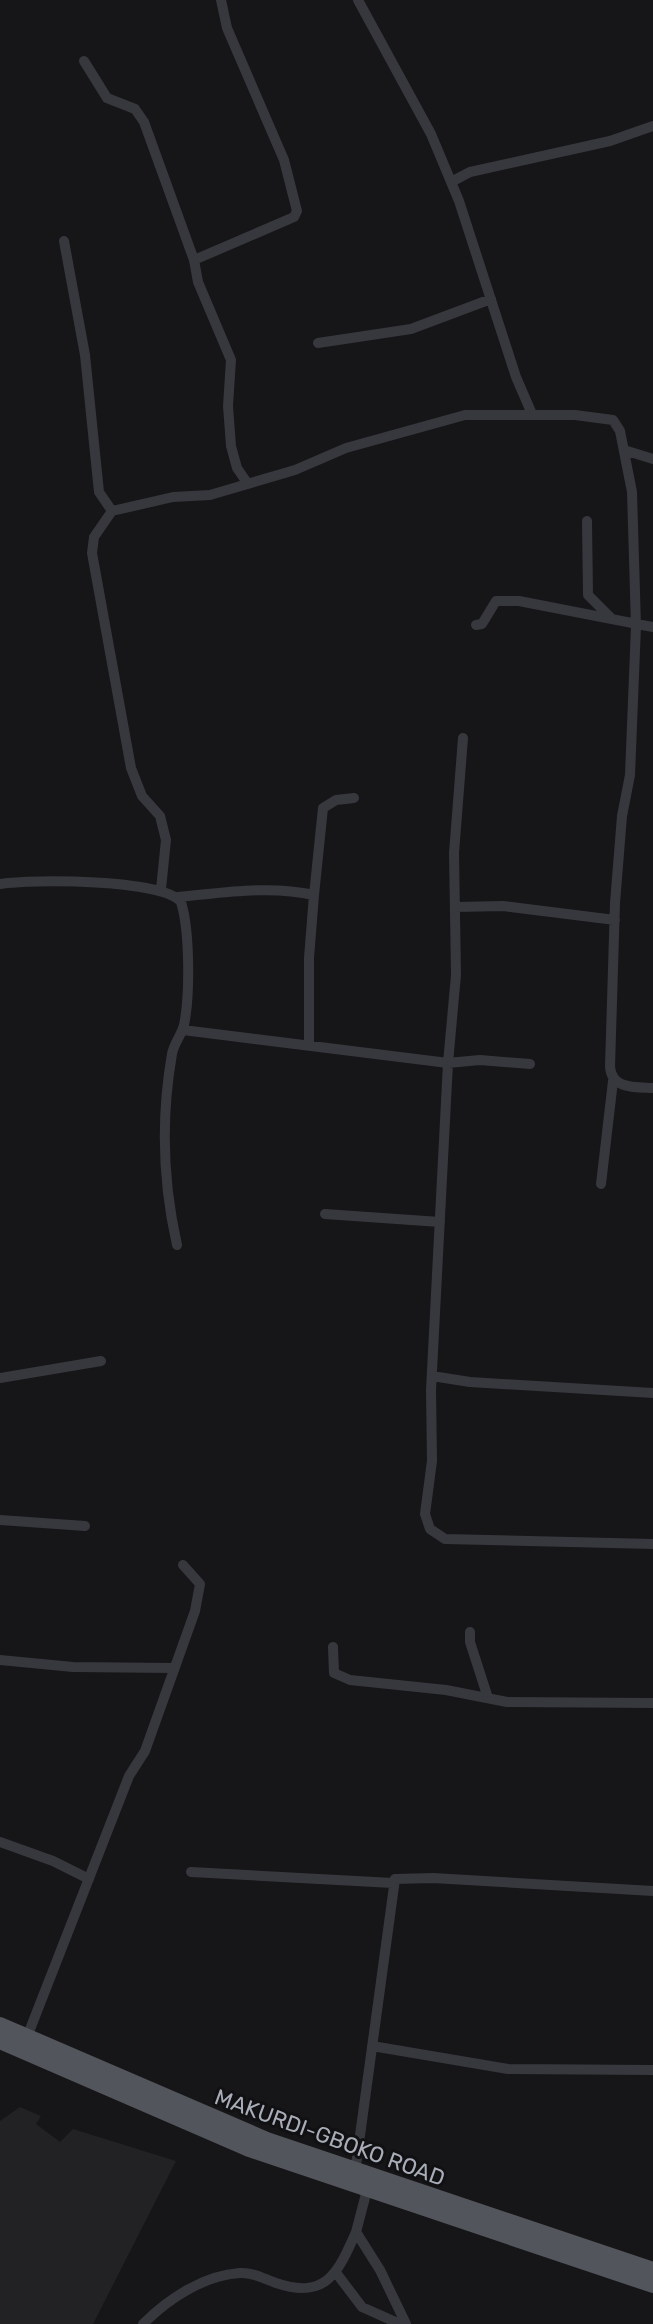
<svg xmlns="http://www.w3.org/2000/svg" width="653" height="2324" font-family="Rubik,sans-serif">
	<rect width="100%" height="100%" fill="#161618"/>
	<path fill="#222225" d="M20 2107 41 2116 36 2124 60 2142 73 2129 176 2161 93 2324H0V2121Z"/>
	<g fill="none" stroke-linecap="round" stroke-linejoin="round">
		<path stroke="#37383d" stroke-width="10" d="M358 0 431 134 459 201 516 377 532 414
			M84 61 107 98 135 109 144 122 194 260 198 282 231 360 228 406 231 446 237 468 248 484
			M451 182 470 172 610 141 653 126
			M64 241 85 355 99 492 112 511
			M194 260 294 217 297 211 284 160 227 28 221 0
			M318 343 411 329 491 299
			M624 450 653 459
			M587 521 588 595 611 618
			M476 625 482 624 496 601H519L653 627
			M463 738 454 853 456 975 448 1063 431 1390 432 1461 425 1514 430 1529 445 1539 653 1544
			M0 884C31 879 164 879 181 902 190 931 190 996 184 1025 181 1036 174 1043 172 1054 161 1117 163 1183 177 1245
			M161 889 166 840 160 816 142 796 131 768 92 553 94 537 112 511 173 497 210 495 295 470 346 448 465 415H575L613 420 620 431 632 492 636 626 630 775 622 816 615 903 610 1067C612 1089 634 1087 653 1088
			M314 895 323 808 336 800 354 798
			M178 897C223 893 269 885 314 895L309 958V1045
			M455 907 503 906 615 920
			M183 1030 448 1063 480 1060 530 1064
			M601 1184 613 1081
			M325 1214 440 1222
			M432 1376 470 1382 653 1393
			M0 1378 101 1361
			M0 1520 85 1526
			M470 1632V1642L488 1698
			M333 1647 334 1673 350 1680 446 1690 507 1702 653 1703
			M0 1660 73 1667 173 1668
			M0 1842 53 1861 89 1879
			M191 1872 393 1883
			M27 2037 129 1776 145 1751 195 1611 200 1584 183 1565
			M372 2046 508 2069 653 2070
			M355 2172 395 1879 433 1878 653 1891
			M367 2190 356 2232 380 2270 406 2324
			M337 2274 362 2307 400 2324
			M143 2324C168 2299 204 2275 240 2273 253 2272 264 2279 276 2283 326 2300 338 2273 356 2232"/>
		<path stroke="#53555c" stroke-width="16" d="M0 2025 267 2140 653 2270
			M0 2041 249 2149 653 2285"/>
	</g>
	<g text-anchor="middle" stroke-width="6" stroke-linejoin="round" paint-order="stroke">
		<g font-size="22" fill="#a8adb8" stroke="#111113">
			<text transform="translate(330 2137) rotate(20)" y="8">MAKURDI-GBOKO ROAD</text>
		</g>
	</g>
</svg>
